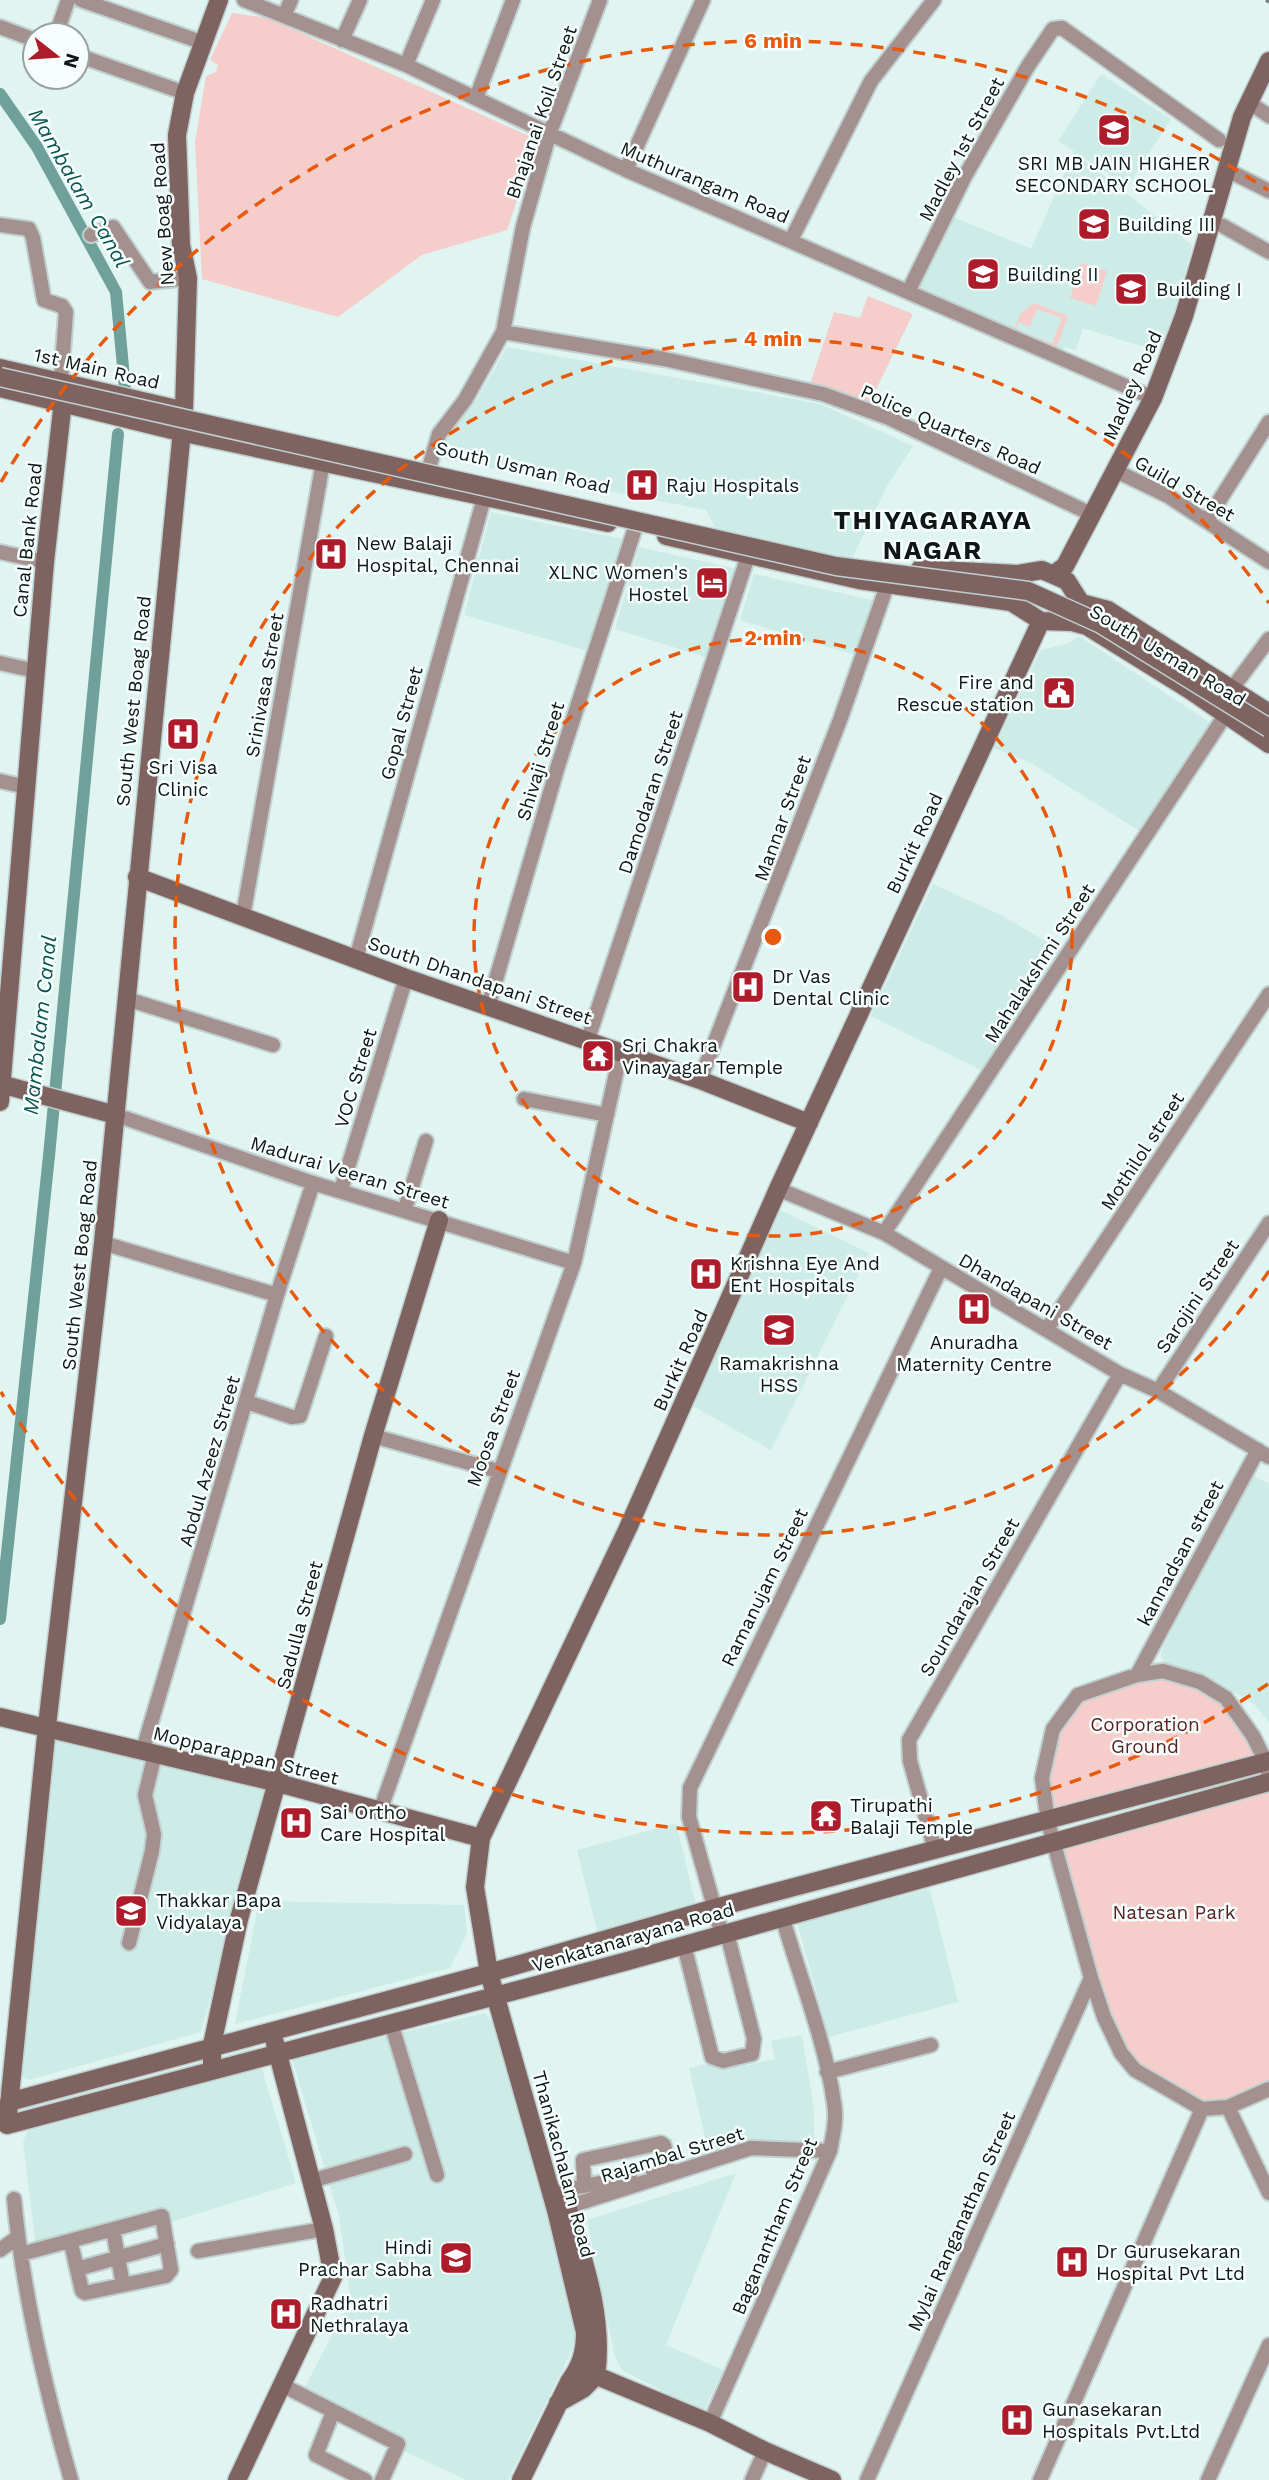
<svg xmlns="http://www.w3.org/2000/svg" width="1269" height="2480" font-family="'Work Sans',sans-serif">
	<rect width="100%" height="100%" fill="#e0f4f2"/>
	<path fill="#cdebe7" d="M1101 74 1171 119 1128 186 1075 153 1192 245 1166 350 1144 347 1083 328 1076 350 1065 347 1062 354 913 291 951 216 1031 249 1074 151 1058 141Z
		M507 347 820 404 913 446 887 486 852 559 717 531 706 510 440 458 444 439 478 398Z
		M491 512 623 539 588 651 464 615Z
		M639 547 737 569 709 658 615 629Z
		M754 574 877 601 858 656 740 620Z
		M1079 636 1218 728 1146 835 1031 763 994 748 1041 650 1067 644Z
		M933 884 1001 915 1062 951 981 1070 871 1016Z
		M778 1209 869 1253 771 1450 693 1406Z
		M1249 1473 1269 1484V1723L1254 1704 1216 1681 1163 1662 1161 1652Z
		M37 1733 270 1789 201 2032 29 2080 16 2074Z
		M676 1823 697 1909 598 1934 577 1850Z
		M930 1889 958 2002 829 2037 797 1922Z
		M259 1901 464 1905 467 1933 450 1968 235 2024Z
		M485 2013 495 2027 541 2160 584 2325 508 2480H467L297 2402 351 2299 339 2216 292 2059Z
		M802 2035 814 2109V2146L708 2150 689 2068 740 2057 743 2066 775 2059 771 2041Z
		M261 2066 296 2183 164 2224 37 2255 23 2142 28 2131Z
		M736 2173 666 2345 723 2370 703 2412 622 2370 615 2357 587 2220Z"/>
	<path fill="#f5cecb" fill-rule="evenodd" d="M232 13 268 18 529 136 519 160 529 165 507 230 422 255 338 317 202 279 195 142 206 76 216 72 218 65 210 60Z
		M1081 263 1107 271 1096 306 1070 298Z
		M868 296 913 314 868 406 839 392 810 384 834 312 860 318Z
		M1034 303 1068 316 1057 347 1014 331 1020 314ZM1037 309 1062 318 1052 343 1016 330 1019 322 1030 327Z
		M1162 1673 1222 1699 1261 1761 1056 1819 1049 1805 1046 1776 1057 1729 1081 1696Z
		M1269 1791V2091L1219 2111 1194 2106 1118 2050 1060 1845Z"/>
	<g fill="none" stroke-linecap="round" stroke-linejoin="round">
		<path stroke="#6fa09a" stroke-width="12" d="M0 94 37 147 116 292 125 388
			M0 1619 49 1156 118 434"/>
		<defs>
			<path id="street" d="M81 0 201 42
				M244 0 406 65 626 170 1153 398
				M284 16 291 0
				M0 27 35 40
				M56 35 68 0
				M342 40 360 0
				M77 55 185 93
				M406 65 433 0
				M476 98 513 0
				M1257 108 1269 116
				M626 170 703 0
				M1235 174 1269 191
				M0 225 29 229 33 238 44 300 62 306 66 312 61 380
				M1223 226 1269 252
				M91 235 113 227 150 282 188 278
				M791 240 871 81 934 0
				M908 292 965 176 1028 66 1053 29 1062 28 1219 140
				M503 332 664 359 823 394 889 418 1091 514
				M429 468 439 434 465 400 503 332 523 227 549 135 600 0
				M1116 471 1168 496 1269 562
				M1207 520 1269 422
				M0 552 45 562
				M0 663 36 671
				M1231 690 1269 639
				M0 781 27 787
				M243 916 323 462
				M356 959 484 498
				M127 999 273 1045
				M488 1007 557 769 635 528
				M588 1039 748 556
				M700 1080 840 720 890 577
				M524 1099 607 1115
				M116 1115 313 1183 574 1263
				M778 1189 884 1233 1120 1374 1158 1391 1269 1457
				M341 1190 406 978
				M405 1209 426 1141
				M884 1233 1226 714
				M103 1243 277 1295
				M1047 1329 1269 994
				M1158 1391 1269 1223
				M247 1402 292 1417 300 1416 326 1336
				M373 1436 498 1471
				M1137 1675 1258 1450
				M143 1750 277 1295 313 1183
				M1269 1778 1266 1762 1253 1736 1226 1698 1200 1682 1163 1671 1137 1675 1078 1695 1053 1729 1042 1778 1048 1822 1091 1978 1104 2017 1121 2053 1135 2070 1202 2109 1228 2107 1269 2089
				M380 1811 574 1263 621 1051
				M935 1850 910 1761 909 1740 1120 1374
				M722 1935 689 1817 690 1788 941 1268
				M129 1943 152 1851 154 1834 145 1795 155 1754
				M684 1945 712 2057 723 2061 752 2054 754 2039 727 1933
				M391 2023 437 2175
				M827 2072 931 2045
				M1228 2107 1269 2193
				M311 2181 405 2154
				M584 2184 583 2160 661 2143 664 2145 668 2165 653 2172
				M563 2190 630 2177
				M14 2199C23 2294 45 2388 71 2480
				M567 2207 751 2148 830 2151
				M113 2230 123 2285
				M0 2250 18 2237
				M198 2251 324 2229
				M21 2254 162 2216 171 2270 166 2276 85 2293 82 2291 71 2243
				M77 2269 167 2244
				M282 2385 398 2444 382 2480
				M333 2412 316 2455 365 2480
				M710 2423 830 2151C833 2135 837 2119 834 2103 826 2043 799 1975 782 1916
				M752 2480 765 2451
				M867 2480 1091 1978
				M1040 2480 1202 2109
				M1208 2480 1269 2345"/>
			<path id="secondary" d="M219 0 185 93 177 135 181 245 188 278 184 410 103 1243 47 1726 7 2125 624 1962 1269 1782
				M0 368 181 410
				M0 388 180 432 608 523
				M666 536 859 580 1011 602 1041 621 1072 622 1087 626 1190 690 1269 744
				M920 569 1018 574 1042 570 1067 581 1081 603 1108 610 1269 713
				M1054 574 1065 566 1153 398 1184 316 1242 117 1269 61
				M137 877 406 978 700 1080 809 1123
				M0 1084 116 1115
				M0 1102 45 562 63 401
				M0 1717 278 1783 481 1838
				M212 2071V2045L239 1919 373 1436 439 1220
				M9 2102 489 1973 715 1908 1269 1761
				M564 2195C581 2253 605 2315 596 2376
				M585 2371 710 2423 765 2451 832 2480
				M558 2403 583 2389 596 2376
				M237 2480 333 2277 324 2229 275 2043
				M521 2480 569 2382C581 2365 585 2353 585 2332L556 2210 489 1973 475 1887 481 1838 628 1528 778 1189 1041 621"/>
		</defs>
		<use href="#street" stroke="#bfd0cf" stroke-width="18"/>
		<use href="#secondary" stroke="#bfd0cf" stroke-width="21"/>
		<use href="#street" stroke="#a4908f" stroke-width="14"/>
		<use href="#secondary" stroke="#7f6361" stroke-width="18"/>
		<path stroke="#73807f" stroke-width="3.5" stroke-dasharray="14 7" stroke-linecap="butt" d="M1266 0 1269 2"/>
		<defs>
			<path id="secondary-bridge" d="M0 377 836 566 1028 591 1101 624 1269 728"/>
		</defs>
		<use href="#secondary-bridge" stroke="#bfd0cf" stroke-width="21" stroke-linecap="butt"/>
		<use href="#secondary-bridge" stroke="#7f6361" stroke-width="18"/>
	</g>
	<g fill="none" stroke="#e8590c" stroke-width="3.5" stroke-dasharray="12 9">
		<circle cx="773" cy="937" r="299"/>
		<path d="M1269 1271A598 598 0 1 1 1269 603"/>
		<path d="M1268 1684A896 896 0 0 1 1 1392M1 482A896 896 0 0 1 1268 190"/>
	</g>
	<defs>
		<symbol id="school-square" viewBox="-11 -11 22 22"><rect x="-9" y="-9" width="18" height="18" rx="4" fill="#ae1b2b" stroke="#f6fffd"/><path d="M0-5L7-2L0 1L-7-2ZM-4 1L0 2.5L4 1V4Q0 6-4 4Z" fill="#fff"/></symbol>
		<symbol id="university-square" viewBox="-11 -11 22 22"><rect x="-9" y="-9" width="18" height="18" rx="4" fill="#ae1b2b" stroke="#f6fffd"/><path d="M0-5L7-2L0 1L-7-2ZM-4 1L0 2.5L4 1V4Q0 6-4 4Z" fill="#fff"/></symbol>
		<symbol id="hospital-square" viewBox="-11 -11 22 22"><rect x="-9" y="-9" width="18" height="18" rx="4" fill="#ae1b2b" stroke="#f6fffd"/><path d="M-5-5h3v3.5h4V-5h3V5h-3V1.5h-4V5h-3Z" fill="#fff"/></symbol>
		<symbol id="hotel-square" viewBox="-11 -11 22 22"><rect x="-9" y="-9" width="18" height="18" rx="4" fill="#ae1b2b" stroke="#f6fffd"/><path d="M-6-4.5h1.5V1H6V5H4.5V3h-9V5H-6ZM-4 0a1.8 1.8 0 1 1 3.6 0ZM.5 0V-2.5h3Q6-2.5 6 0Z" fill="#fff"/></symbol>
		<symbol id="civic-square" viewBox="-11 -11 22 22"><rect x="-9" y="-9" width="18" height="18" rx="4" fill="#ae1b2b" stroke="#f6fffd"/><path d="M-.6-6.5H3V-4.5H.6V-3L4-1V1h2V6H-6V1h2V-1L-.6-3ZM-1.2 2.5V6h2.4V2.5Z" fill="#fff"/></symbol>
		<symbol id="temple-square" viewBox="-11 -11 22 22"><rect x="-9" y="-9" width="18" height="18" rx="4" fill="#ae1b2b" stroke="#f6fffd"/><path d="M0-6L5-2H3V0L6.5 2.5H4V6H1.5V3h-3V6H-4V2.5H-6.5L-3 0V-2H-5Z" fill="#fff"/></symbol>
	</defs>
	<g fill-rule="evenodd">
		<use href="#school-square" x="1095" y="111" width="38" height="38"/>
		<use href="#university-square" x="1075" y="205" width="38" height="38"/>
		<use href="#university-square" x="964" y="255" width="38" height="38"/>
		<use href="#university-square" x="1112" y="270" width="38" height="38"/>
		<use href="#hospital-square" x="623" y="466" width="38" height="38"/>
		<use href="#hospital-square" x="312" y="535" width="38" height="38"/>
		<use href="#hotel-square" x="693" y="564" width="38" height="38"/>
		<use href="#civic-square" x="1040" y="674" width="38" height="38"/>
		<use href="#hospital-square" x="164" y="715" width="38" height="38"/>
		<use href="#hospital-square" x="729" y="968" width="38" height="38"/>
		<use href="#temple-square" x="579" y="1037" width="38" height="38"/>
		<use href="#hospital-square" x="687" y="1255" width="38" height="38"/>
		<use href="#hospital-square" x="955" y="1290" width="38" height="38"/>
		<use href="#school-square" x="760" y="1311" width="38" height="38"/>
		<use href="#temple-square" x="807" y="1797" width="38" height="38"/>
		<use href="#hospital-square" x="277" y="1804" width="38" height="38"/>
		<use href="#school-square" x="112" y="1892" width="38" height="38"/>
		<use href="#school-square" x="437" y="2239" width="38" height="38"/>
		<use href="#hospital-square" x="1053" y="2243" width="38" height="38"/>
		<use href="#hospital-square" x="267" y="2295" width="38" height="38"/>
		<use href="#hospital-square" x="998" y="2401" width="38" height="38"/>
	</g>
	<g text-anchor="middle" stroke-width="5" stroke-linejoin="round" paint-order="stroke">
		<g font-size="19" fill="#0f1615" stroke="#f6fffd">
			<text transform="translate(541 112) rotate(-71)" y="7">Bhajanai Koil Street</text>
			<text transform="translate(961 149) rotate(-62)" y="7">Madley 1st Street</text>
			<text transform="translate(705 182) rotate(23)" y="7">Muthurangam Road</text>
			<text transform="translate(162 214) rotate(-94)" y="7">New Boag Road</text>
			<text transform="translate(97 368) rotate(13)" y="7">1st Main Road</text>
			<text transform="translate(1132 385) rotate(-66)" y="7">Madley Road</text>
			<text transform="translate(951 429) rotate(24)" y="7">Police Quarters Road</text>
			<text transform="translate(523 467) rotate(13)" y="7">South Usman Road</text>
			<text transform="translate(1185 488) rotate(30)" y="7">Guild Street</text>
			<text transform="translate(27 540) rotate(-84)" y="7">Canal Bank Road</text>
			<text transform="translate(1168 655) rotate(31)" y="7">South Usman Road</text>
			<text transform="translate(264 685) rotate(-80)" y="7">Srinivasa Street</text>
			<text transform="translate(133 701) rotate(-84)" y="7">South West Boag Road</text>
			<text transform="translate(401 723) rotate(-75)" y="7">Gopal Street</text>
			<text transform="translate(540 761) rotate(-73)" y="7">Shivaji Street</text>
			<text transform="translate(650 792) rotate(-72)" y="7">Damodaran Street</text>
			<text transform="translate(782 818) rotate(-70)" y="7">Mannar Street</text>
			<text transform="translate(914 843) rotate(-65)" y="7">Burkit Road</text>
			<text transform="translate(1039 963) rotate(-57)" y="7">Mahalakshmi Street</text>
			<text transform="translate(480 980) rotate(19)" y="7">South Dhandapani Street</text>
			<text transform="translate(355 1078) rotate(-73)" y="7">VOC Street</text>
			<text transform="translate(1142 1151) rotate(-57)" y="7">Mothilol street</text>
			<text transform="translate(350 1172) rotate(17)" y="7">Madurai Veeran Street</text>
			<text transform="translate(79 1265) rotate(-84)" y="7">South West Boag Road</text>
			<text transform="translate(1197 1296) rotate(-56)" y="7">Sarojini Street</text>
			<text transform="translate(1036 1301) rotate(30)" y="7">Dhandapani Street</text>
			<text transform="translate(680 1360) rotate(-66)" y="7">Burkit Road</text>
			<text transform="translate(493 1428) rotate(-70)" y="7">Moosa Street</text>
			<text transform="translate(209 1461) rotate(-74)" y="7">Abdul Azeez Street</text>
			<text transform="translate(1180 1553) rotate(-62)" y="7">kannadsan street</text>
			<text transform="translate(764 1587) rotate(-64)" y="7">Ramanujam Street</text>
			<text transform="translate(969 1597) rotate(-60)" y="7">Soundarajan Street</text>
			<text transform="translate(299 1625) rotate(-75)" y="7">Sadulla Street</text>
			<text transform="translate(246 1755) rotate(14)" y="7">Mopparappan Street</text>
			<text transform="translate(633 1937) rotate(-16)" y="7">Venkatanarayana Road</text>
			<text transform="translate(672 2154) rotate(-17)" y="7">Rajambal Street</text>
			<text transform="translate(564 2164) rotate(75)" y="7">Thanikachalam Road</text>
			<text transform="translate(961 2221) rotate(-66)" y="7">Mylai Ranganathan Street</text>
			<text transform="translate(774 2226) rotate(-67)" y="7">Baganantham Street</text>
		</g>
		<g font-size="19" fill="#0f1615" stroke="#f6fffd" text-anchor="start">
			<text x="1114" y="170" text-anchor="middle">SRI MB JAIN HIGHER<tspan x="1114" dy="22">SECONDARY SCHOOL</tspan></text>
			<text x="1118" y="231">Building III</text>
			<text x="1007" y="281">Building II</text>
			<text x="1156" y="296">Building I</text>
			<text x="666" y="492">Raju Hospitals</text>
			<text x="356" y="550">New Balaji<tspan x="356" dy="22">Hospital, Chennai</tspan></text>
			<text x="688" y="579" text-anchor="end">XLNC Women's<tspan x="688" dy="22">Hostel</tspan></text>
			<text x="1034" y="689" text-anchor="end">Fire and<tspan x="1034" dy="22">Rescue station</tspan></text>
			<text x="183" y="774" text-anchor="middle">Sri Visa<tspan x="183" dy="22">Clinic</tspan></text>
			<text x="772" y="983">Dr Vas<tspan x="772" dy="22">Dental Clinic</tspan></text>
			<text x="622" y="1052">Sri Chakra<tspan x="622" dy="22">Vinayagar Temple</tspan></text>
			<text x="730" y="1270">Krishna Eye And<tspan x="730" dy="22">Ent Hospitals</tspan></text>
			<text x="974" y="1349" text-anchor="middle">Anuradha<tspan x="974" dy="22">Maternity Centre</tspan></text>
			<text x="779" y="1370" text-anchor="middle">Ramakrishna<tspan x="779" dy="22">HSS</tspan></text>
			<text x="850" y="1812">Tirupathi<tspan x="850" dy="22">Balaji Temple</tspan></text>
			<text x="320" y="1819">Sai Ortho<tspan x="320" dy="22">Care Hospital</tspan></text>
			<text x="156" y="1907">Thakkar Bapa<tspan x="156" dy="22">Vidyalaya</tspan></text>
			<text x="432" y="2254" text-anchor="end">Hindi<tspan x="432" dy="22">Prachar Sabha</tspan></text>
			<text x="1096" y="2258">Dr Gurusekaran<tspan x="1096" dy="22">Hospital Pvt Ltd</tspan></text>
			<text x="310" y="2310">Radhatri<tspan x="310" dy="22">Nethralaya</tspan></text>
			<text x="1042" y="2416">Gunasekaran<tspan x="1042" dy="22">Hospitals Pvt.Ltd</tspan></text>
		</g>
		<g font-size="19" fill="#571f20" stroke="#f6fffd">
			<text x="1145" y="1731">Corporation<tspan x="1145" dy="22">Ground</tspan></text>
			<text x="1174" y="1919">Natesan Park</text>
		</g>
		<g font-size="21" font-style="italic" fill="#09534d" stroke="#f6fffd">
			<text transform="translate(79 188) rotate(60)" y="7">Mambalam Canal</text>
			<text transform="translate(40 1025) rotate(-84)" y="7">Mambalam Canal</text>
		</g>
		<g font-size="26" font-weight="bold" letter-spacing="2" fill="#0f1615" stroke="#f6fffd">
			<text x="933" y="529">THIYAGARAYA<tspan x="933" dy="30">NAGAR</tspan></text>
		</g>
	</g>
	<circle cx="773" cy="937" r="10" fill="#e8590c" stroke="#f6fffd" stroke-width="3.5"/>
	<g font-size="21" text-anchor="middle" font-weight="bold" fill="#e8590c" stroke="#f6fffd" stroke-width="5" stroke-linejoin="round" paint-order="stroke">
		<text x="773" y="48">6 min</text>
		<text x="773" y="346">4 min</text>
		<text x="773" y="645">2 min</text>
	</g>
	<g transform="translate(56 56) rotate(107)"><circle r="33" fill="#f6fffd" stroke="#9aa2a0" stroke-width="2"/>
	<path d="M0-5L12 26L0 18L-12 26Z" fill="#ae1b2b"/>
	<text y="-10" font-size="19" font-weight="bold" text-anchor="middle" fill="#0f1615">N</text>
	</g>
</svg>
